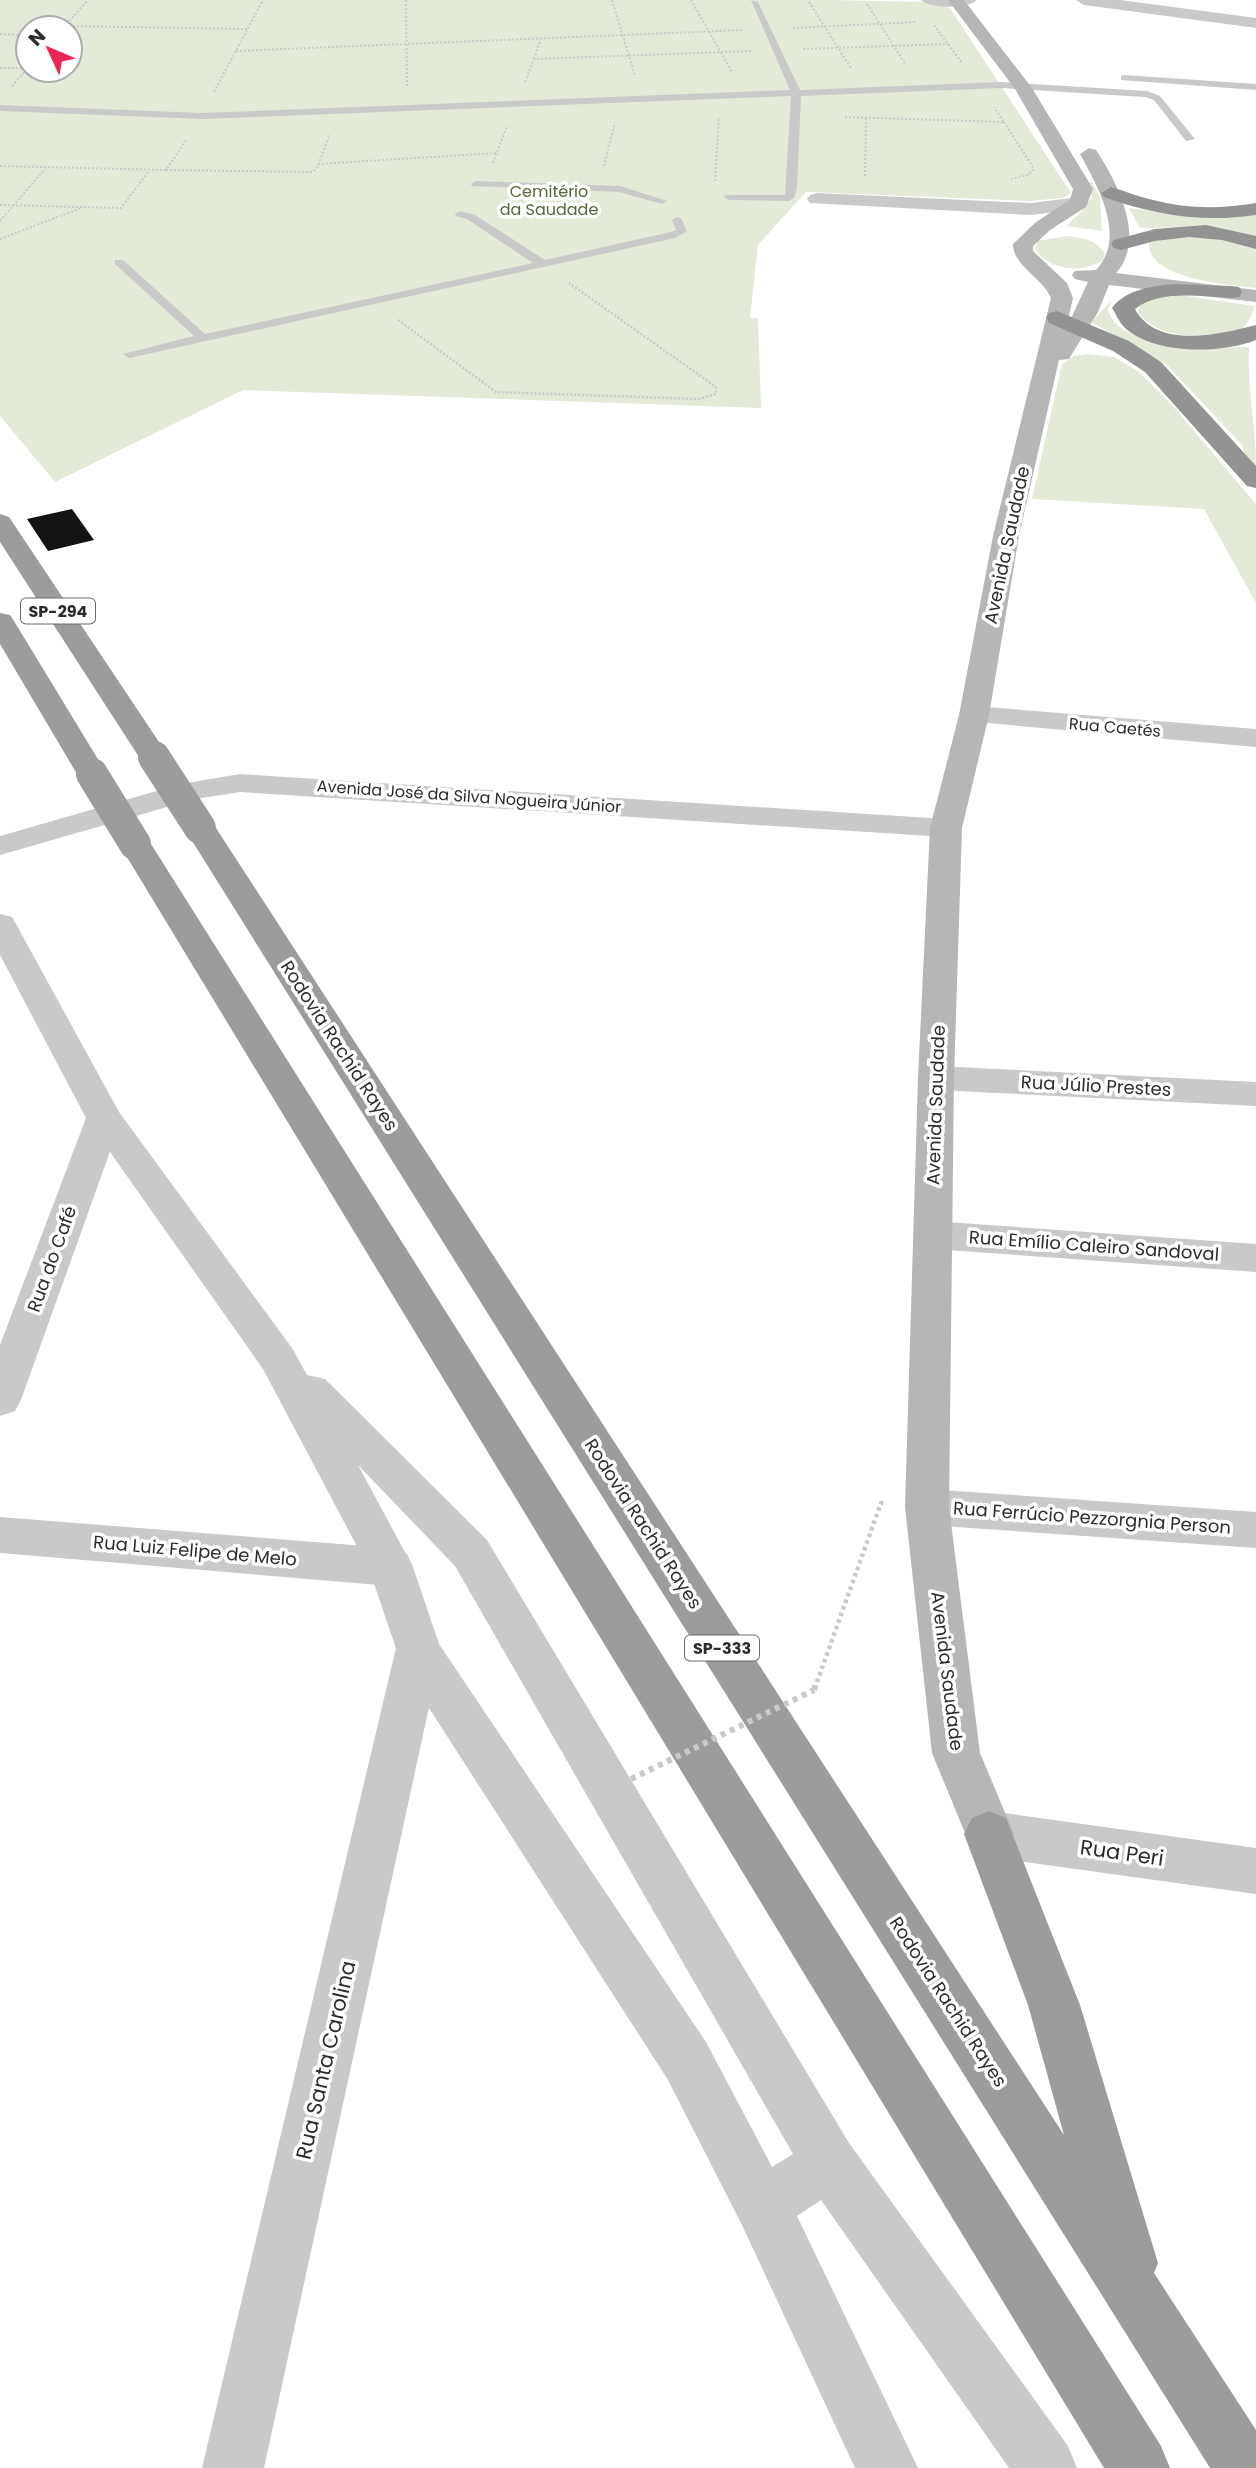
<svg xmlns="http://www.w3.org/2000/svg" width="1256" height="2468" font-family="Poppins,sans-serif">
	<rect width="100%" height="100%" fill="#fff"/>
	<path fill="#e4ead8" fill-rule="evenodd" d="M0 0H830L926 2 950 8 1071 193 1063 198 1030 201 806 192 758 245 750 318H758L761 408 243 390 55 482 0 416ZM28 28H70V70H28Z
		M1087 182H1092L1100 198 1102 231 1066 226 1082 211 1092 197Z
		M1129 208 1195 217 1256 215V238L1199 227 1140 228Z
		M1203 235 1256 248V288C1230 285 1146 279 1149 243L1158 239Z
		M1067 236C1083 238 1096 239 1105 254L1103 260C1083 274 1051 270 1036 251L1037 241Z
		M1179 295 1255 306C1252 315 1249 323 1241 329 1233 334 1223 334 1214 334 1187 337 1156 336 1138 312 1142 295 1164 297 1179 295Z
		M1112 300 1108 309C1116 350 1217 348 1249 347 1247 388 1256 426 1256 467L1244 453 1243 446 1167 365 1091 322Z
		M1086 354 1114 357 1138 371 1172 405 1256 504V603L1204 509 1032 499 1062 364 1074 356Z"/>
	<path fill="#131313" d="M72 509 94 540 48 551 27 519Z"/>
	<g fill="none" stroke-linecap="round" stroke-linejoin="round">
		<path stroke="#c9c9c9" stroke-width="2" stroke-dasharray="2 2" stroke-linecap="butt" d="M406 0 407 87
			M612 0 635 76
			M691 0 732 72
			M809 2 852 70
			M867 4 906 65
			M934 25 962 63
			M65 26 248 29
			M64 27 88 0
			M793 28 917 22
			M0 34 28 35
			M803 49 948 44
			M236 51 742 30
			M534 59 541 38
			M0 68H27
			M525 82 534 59 753 51
			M12 86 28 68
			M214 92 263 0
			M845 117 1004 122 994 107
			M1004 122 1034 169 1028 175 1011 179
			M493 163 507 126
			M318 164 497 153
			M0 166 166 170 187 139
			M604 166 615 123
			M166 170 312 172 317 168 330 134
			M865 176 866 118
			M715 181 719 117
			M0 205 121 208 149 171
			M0 221 45 169
			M0 239 81 208"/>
		<path stroke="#c9c9c9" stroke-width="2.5" stroke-dasharray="2 2" stroke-linecap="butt" d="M398 320 496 392 699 399 716 394V387L569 283"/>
		<path stroke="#c9c9c9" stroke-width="4.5" stroke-dasharray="3.5 3.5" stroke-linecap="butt" d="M817 1682 881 1503H885"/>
		<path stroke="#c9c9c9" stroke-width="6" stroke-dasharray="5 5" stroke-linecap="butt" d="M814 1690 817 1680"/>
		<path fill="#c9c9c9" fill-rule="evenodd" d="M751 0 758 2 800 90 1001 82 1147 91 1160 96 1195 139 1186 141 1154 100 1145 97 1001 88 801 96 797 188 794 198 789 201 729 200 724 197 725 195H785L791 96 202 119 0 111V105L202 113 790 90Z
			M1124 75 1256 84V90L1121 80V76Z
			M476 181 620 186 667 201 662 204 619 192 472 186 471 184Z
			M460 211 475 215 545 260 671 232 676 230 672 220 677 217 681 218 687 231 675 238 129 358 123 354 194 336 115 264V260H123L205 334 533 263 467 219 456 216 455 214Z"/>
		<path fill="#c9c9c9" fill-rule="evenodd" d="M1076 0H1120L1256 18V28L1084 5Z
			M817 193 1031 203 1079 197 1089 203 1079 209 1031 215 810 203 807 199 810 195Z
			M974 706 1256 729V747L964 721 959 715 964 709Z
			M936 1066 1256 1082V1106L936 1090 923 1086 918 1078 923 1070Z
			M104 1106 117 1109 122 1118 21 1400 15 1411 0 1416V1345L86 1118 91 1109Z
			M932 1221 1256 1244V1272L932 1249 918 1245 913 1235 918 1225Z
			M927 1489 1256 1512V1548L927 1525 912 1519 905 1507 912 1495Z
			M0 1517 391 1548 407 1554 413 1567 407 1580 391 1586 0 1553Z
			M418 1632 434 1638 441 1652 264 2468H202L395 1652 402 1638Z
			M989 1811 1256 1848V1894L989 1857 972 1850 964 1834 972 1818Z"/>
		<path fill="#c9c9c9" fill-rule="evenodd" d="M921 0H977C968 9 930 9 921 0Z
			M240 774 946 819 957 821 962 828 957 835 946 837 240 792 195 799 0 855V836L181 784Z
			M0 914 12 917 16 924 119 1112 292 1348 307 1375 325 1379 487 1540 849 2143 1068 2446 1077 2468H1009L821 2200 797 2216 918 2468H855L742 2225 668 2080 402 1666 369 1569 263 1369 86 1118 0 955ZM358 1465 455 1566 793 2154 772 2167 706 2042 439 1644 413 1567Z"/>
		<path fill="#b6b6b6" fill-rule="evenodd" d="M948 0H964L1032 88 1093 189 1086 207 1050 230 1033 246V251L1067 283 1073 298 1066 329 1088 282 1075 279 1072 275 1075 271 1096 270C1127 237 1098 187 1080 154L1089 148 1096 150C1117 182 1147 239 1116 273L1256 290V302L1109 285 1098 312 1072 354 1069 359 1059 360 1019 536 989 715 962 828 954 1078 949 1507 980 1753 1014 1834 1006 1850 989 1857 972 1850 932 1753 905 1507 918 1078 930 828 959 715 993 536 1051 298C1043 278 1013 266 1013 244L1036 222 1070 200 1073 189 1015 89Z"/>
		<path fill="#9c9c9c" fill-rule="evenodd" d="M0 514 9 517 169 757 165 763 154 766 143 763 139 757 0 542Z
			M0 613 10 615 14 621 107 774 103 780 92 783 81 780 77 774 0 644Z
			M200 819 211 821 216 828 1064 2135 1028 2005 964 1834 972 1818 989 1811 1006 1818 1080 2005 1158 2263 1154 2273 1256 2430V2468H1210L184 828 189 821Z
			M135 835 146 837 151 844 1161 2446 1170 2468H1104L119 844 124 837Z"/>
		<path fill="#939393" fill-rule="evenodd" d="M1111 187C1125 191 1139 197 1153 200 1187 209 1221 209 1256 203V215C1203 223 1154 215 1104 197L1101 193Z
			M1206 225 1256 236V249L1222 240 1189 237 1155 241 1121 250 1114 248 1111 244 1114 240 1155 229Z
			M1174 284 1231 286 1239 287 1242 292 1239 297 1231 298C1200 297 1161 289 1135 309 1157 350 1221 334 1256 325V340C1221 354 1153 355 1124 327 1119 322 1116 314 1112 308 1126 289 1153 286 1174 284Z
			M1057 311 1129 341 1161 362 1256 466V488L1247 486 1145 372 1113 351 1049 323 1046 318 1049 313Z"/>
		<path stroke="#c9c9c9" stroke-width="6" stroke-dasharray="5 5" stroke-linecap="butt" d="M631 1779 814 1690"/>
		<path stroke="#9c9c9c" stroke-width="32" d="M154 757 200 828
			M92 774 135 844"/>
	</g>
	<g text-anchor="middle" stroke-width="7" stroke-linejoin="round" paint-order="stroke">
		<g font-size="16" fill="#556839" stroke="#fff">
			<text x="549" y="197">Cemitério<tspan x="549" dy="18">da Saudade</tspan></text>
		</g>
		<g fill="#fff" stroke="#6b6b6b" stroke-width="2">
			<rect x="21" y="598.5" width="74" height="25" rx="5"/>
			<rect x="685" y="1635.5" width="74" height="25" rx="5"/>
		</g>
		<g font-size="16" font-weight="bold" fill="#2c2c2c">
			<text x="58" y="617">SP-294</text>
			<text x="722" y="1654">SP-333</text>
		</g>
		<g font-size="16" fill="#2c2c2c" stroke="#fff">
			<text transform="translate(1115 727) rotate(5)" y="6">Rua Caetés</text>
			<text transform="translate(469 796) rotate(4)" y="6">Avenida José da Silva Nogueira Júnior</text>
		</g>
		<g font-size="18" fill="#2c2c2c" stroke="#fff">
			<text transform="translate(1007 545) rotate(-78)" y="6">Avenida Saudade</text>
			<text transform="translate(339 1046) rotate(57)" y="6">Rodovia Rachid Rayes</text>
			<text transform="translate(1096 1086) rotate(3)" y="6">Rua Júlio Prestes</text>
			<text transform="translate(936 1105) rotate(-88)" y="6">Avenida Saudade</text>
			<text transform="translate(1094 1246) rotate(4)" y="6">Rua Emílio Caleiro Sandoval</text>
			<text transform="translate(52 1259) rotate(-70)" y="6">Rua do Café</text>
			<text transform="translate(1092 1518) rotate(4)" y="6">Rua Ferrúcio Pezzorgnia Person</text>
			<text transform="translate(643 1524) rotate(57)" y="6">Rodovia Rachid Rayes</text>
			<text transform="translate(195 1551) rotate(5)" y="6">Rua Luiz Felipe de Melo</text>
			<text transform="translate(947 1671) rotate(83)" y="6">Avenida Saudade</text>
			<text transform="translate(948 2002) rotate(57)" y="6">Rodovia Rachid Rayes</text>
		</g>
		<g font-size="21" fill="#2c2c2c" stroke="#fff">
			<text transform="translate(1122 1853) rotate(8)" y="7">Rua Peri</text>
			<text transform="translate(326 2060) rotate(-77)" y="7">Rua Santa Carolina</text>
		</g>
	</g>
	<g transform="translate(49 49) rotate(314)"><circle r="33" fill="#ffffff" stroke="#ababab" stroke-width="2"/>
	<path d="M0-5L12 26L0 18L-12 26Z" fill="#e82852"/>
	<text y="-10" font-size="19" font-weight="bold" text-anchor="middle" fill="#2c2c2c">N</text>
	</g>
</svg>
